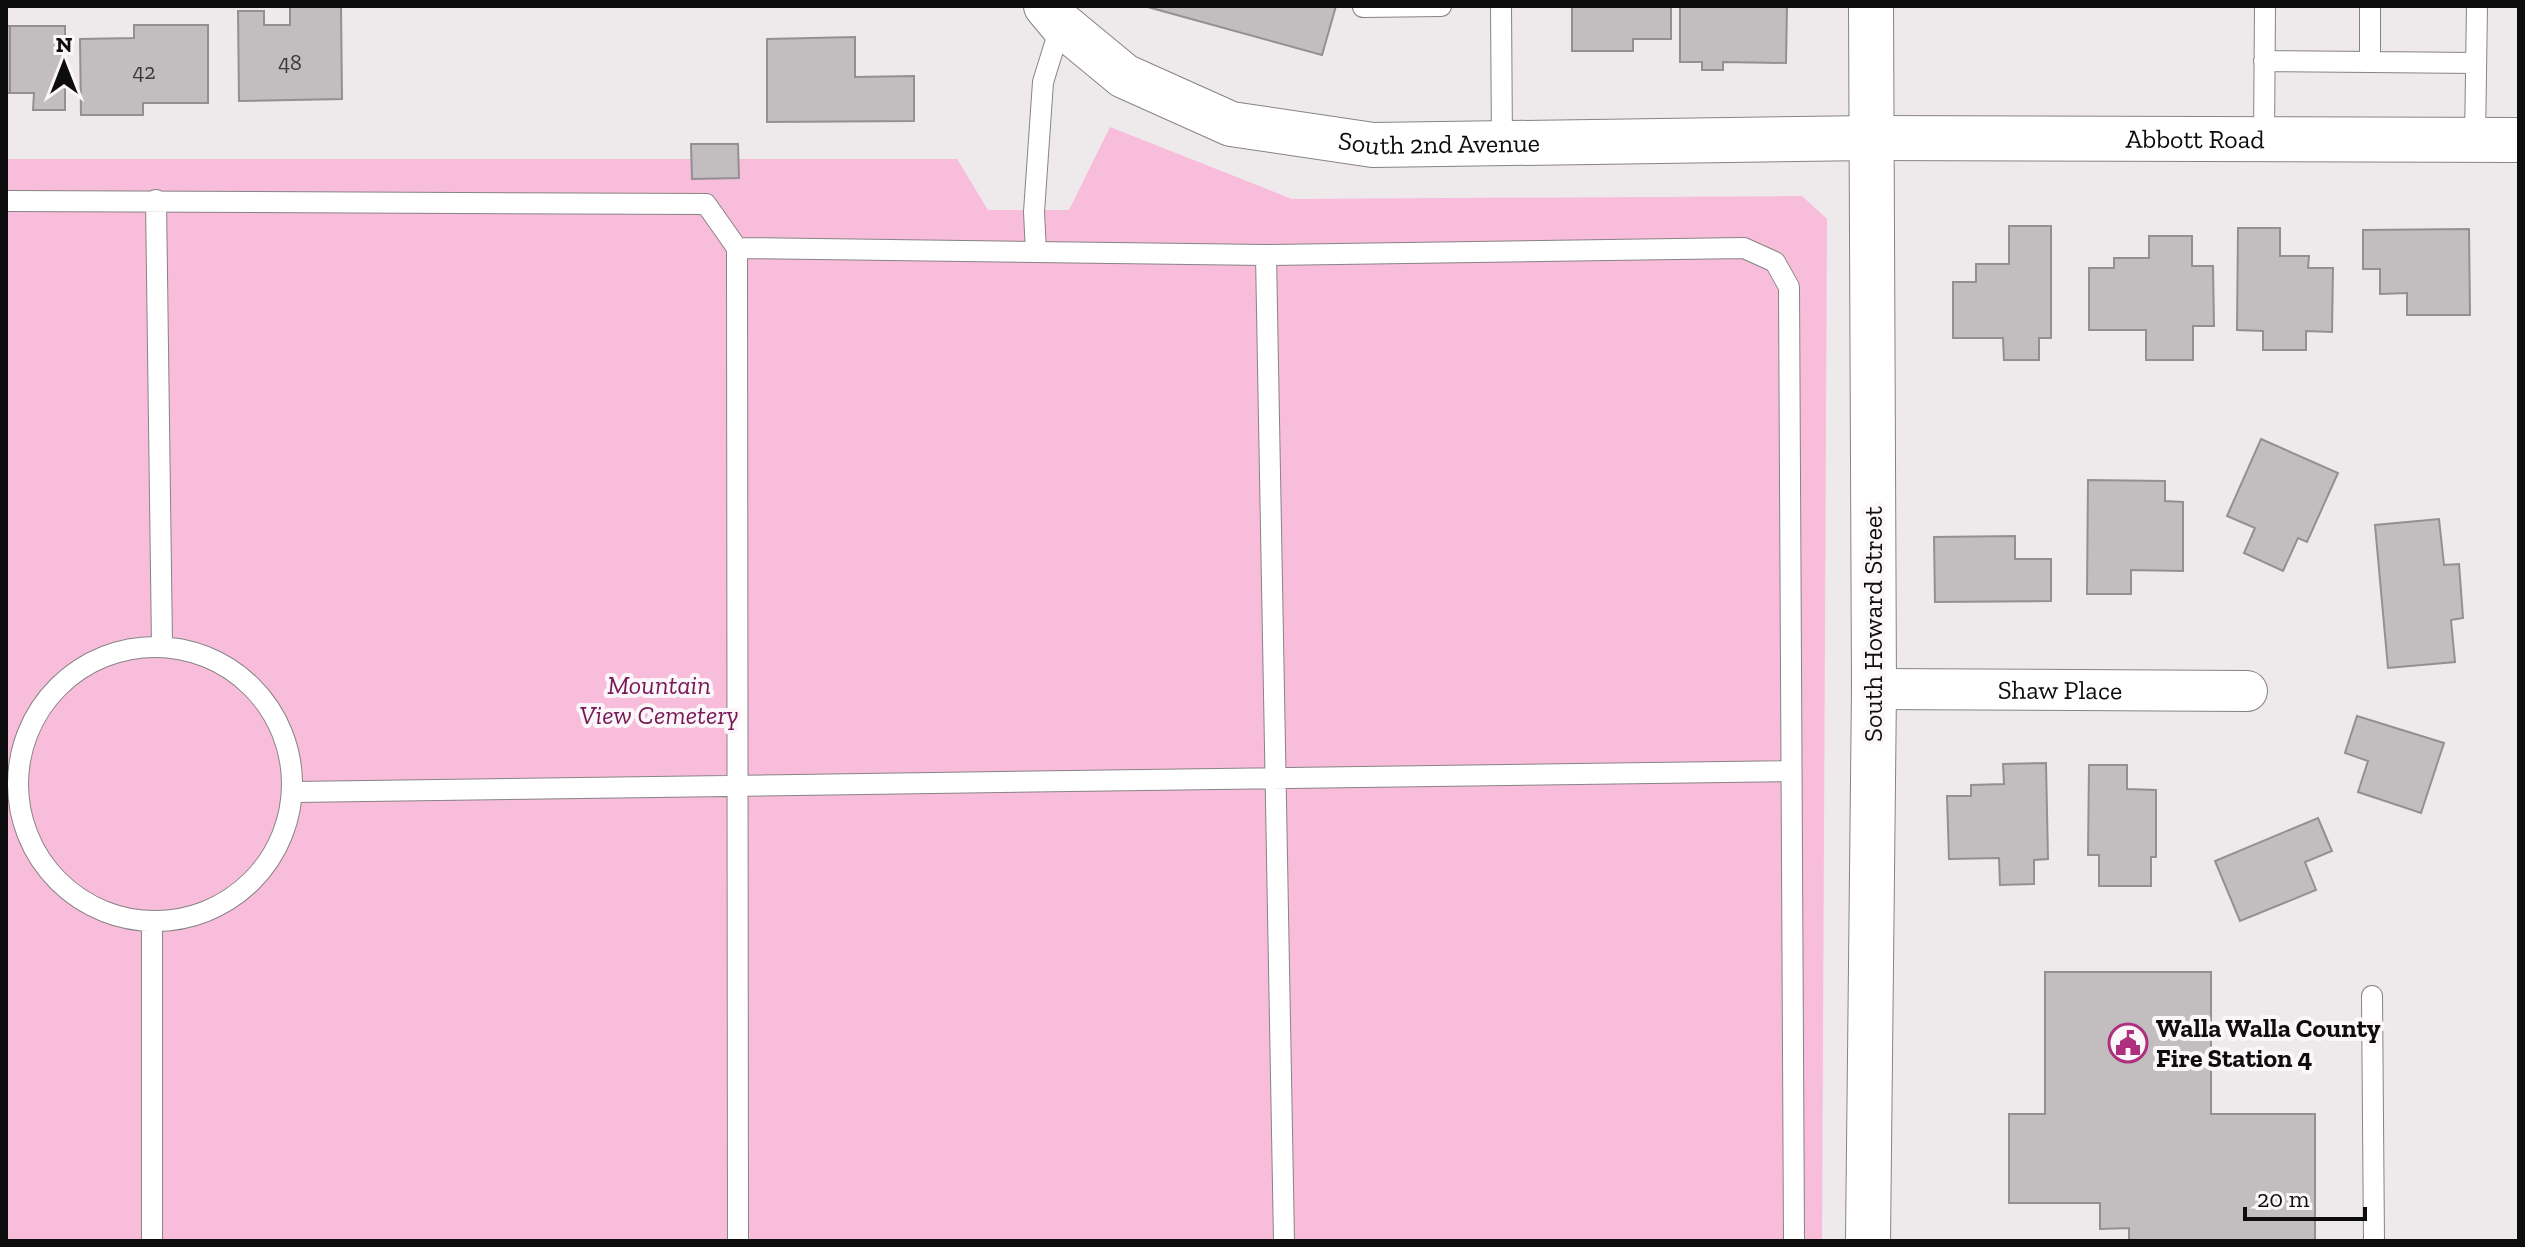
<svg xmlns="http://www.w3.org/2000/svg" width="2525" height="1247" font-family="'Zilla Slab',serif">
	<rect width="100%" height="100%" fill="#eee9eb"/>
	<path fill="#f8bddb" d="M1110 127 1292 199 1802 196 1827 219 1822 1241H6V159H957L988 210H1069Z"/>
	<path fill="#c2bdbf" stroke="#949092" stroke-width="2" d="M290 6H341L342 99 239 101 238 11H264V25H290Z
		M1144 6H1336L1322 55Z
		M1572 6H1671V39H1633V51H1572Z
		M1680 6H1787L1786 63 1723 62V70H1702V62H1680Z
		M134 25H208V103H143V115H81L80 39 134 38Z
		M6 26H10V93H6Z
		M10 26H65V110H33L34 93H10Z
		M855 37V77L914 76V121L767 122V39Z
		M691 144H738L739 178 692 179Z
		M2009 226H2051V338H2039V360H2004L2003 338H1953V282H1976V264H2009Z
		M2238 228H2280V256H2309L2308 268H2333L2332 332 2306 331V350H2263V331L2237 330Z
		M2469 229 2470 315H2407V293L2380 294V269H2363V230Z
		M2149 236H2192V266H2213L2214 326H2193V360H2146V330H2089V268H2114V258H2149Z
		M2261 439 2338 473 2307 542 2298 538 2283 571 2244 553 2255 528 2227 516Z
		M2088 480 2165 481V501L2183 502V571L2131 570V594H2087Z
		M2439 519 2444 565 2459 564 2463 618 2451 620 2455 662 2388 668 2375 525Z
		M2015 536V559H2051V601L1935 602 1934 537Z
		M2357 716 2444 743 2421 813 2358 792 2368 761 2345 753Z
		M2046 763 2048 859 2034 860V884L2000 885 1999 858 1949 859 1947 796H1971V785L2004 784 2003 764Z
		M2089 765H2127V789L2156 790V857H2151V886H2099V855H2088Z
		M2318 818 2332 851 2305 862 2316 890 2240 921 2215 861Z
		M2045 972H2211V1114H2315V1241H2129V1228L2100 1229V1203H2009V1114H2045Z"/>
	<g fill="none" stroke-linecap="round" stroke-linejoin="round">
		<defs>
			<path id="service" d="M1501 6 1502 144
				M2370 6V62L2476 63
				M1363 7 1441 6
				M2264 61 2370 62
				M2264 140 2265 6
				M2475 140 2477 6
				M156 200 162 646
				M6 201 706 204 737 248 738 1241
				M737 248 1266 255 1744 248 1775 262 1789 287 1794 1241
				M1036 252 1034 212 1043 82 1061 24
				M1266 255 1284 1241
				M18 784a137 137 0 1 1 274 0a137 137 0 1 1-274 0Z
				M294 792 1791 771
				M152 923V1241
				M2372 996 2374 1241"/>
			<g id="minor">
				<path id="s1" d="M1874 689 2247 691"/>
			</g>
			<g id="tertiary">
				<path id="s2" d="M1871 138 2519 140"/>
			</g>
			<g id="secondary">
				<path id="s3" d="M1046 6 1061 24 1124 76 1231 124 1373 145 1871 138"/>
				<path d="M1868 1241 1874 689 1871 6"/>
			</g>
		</defs>
		<use href="#service" stroke="#888385" stroke-width="22"/>
		<use href="#minor" stroke="#888385" stroke-width="42"/>
		<use href="#tertiary" stroke="#888385" stroke-width="46"/>
		<use href="#secondary" stroke="#888385" stroke-width="46"/>
		<use href="#service" stroke="#fff" stroke-width="20"/>
		<use href="#minor" stroke="#fff" stroke-width="40"/>
		<use href="#tertiary" stroke="#fff" stroke-width="44"/>
		<use href="#secondary" stroke="#fff" stroke-width="44"/>
	</g>
	<defs>
		<symbol id="civic-ring" viewBox="-11 -11 22 22"><circle r="9.5" fill="#fbf6f9" stroke="#ae2f7e" stroke-width="1.5"/><path d="M-.6-6.5H3V-4.5H.6V-3L4-1V1h2V6H-6V1h2V-1L-.6-3ZM-1.2 2.5V6h2.4V2.5Z" fill="#ae2f7e"/></symbol>
	</defs>
	<g fill-rule="evenodd">
		<use href="#civic-ring" x="2106" y="1021" width="44" height="44"/>
	</g>
	<g text-anchor="middle" stroke-width="8" stroke-linejoin="round" paint-order="stroke">
		<g font-size="22" fill="#3b393a">
			<text x="290" y="70">48</text>
			<text x="144" y="79">42</text>
		</g>
		<g font-size="26" fill="#0e0d0d" stroke="#fbf6f9">
			<text dy="9" stroke="none"><textPath href="#s2" startOffset="324">Abbott Road</textPath></text>
			<text dy="9" stroke="none"><textPath href="#s3" startOffset="432">South 2nd Avenue</textPath></text>
			<text transform="translate(1873 624) rotate(-90)" y="9">South Howard Street</text>
			<text dy="9" stroke="none"><textPath href="#s1" startOffset="186">Shaw Place</textPath></text>
		</g>
		<g font-size="26" font-style="italic" fill="#781955" stroke="#fbf6f9">
			<text x="659" y="694">Mountain<tspan x="659" dy="30">View Cemetery</tspan></text>
		</g>
		<g font-size="26" font-weight="bold" fill="#0e0d0d" stroke="#fbf6f9" text-anchor="start">
			<text x="2156" y="1037">Walla Walla County<tspan x="2156" dy="30">Fire Station 4</tspan></text>
		</g>
	</g>
	<rect width="2525" height="1247" fill="none" stroke="#0e0d0d" stroke-width="16"/>
	<g transform="translate(64 64)" stroke="#fbf6f9" stroke-width="6" paint-order="stroke">
	<path d="M0-6L14 30L0 20L-14 30Z" fill="#0e0d0d"/>
	<text y="-12" font-size="22" font-weight="bold" text-anchor="middle" fill="#0e0d0d">N</text>
	</g>
	<path d="M2245 1207v12h120v-12" fill="none" stroke="#0e0d0d" stroke-width="4"/>
	<text x="2257" y="1207" font-size="24" fill="#0e0d0d" stroke="#fbf6f9" stroke-width="6" paint-order="stroke">20 m</text>
</svg>
